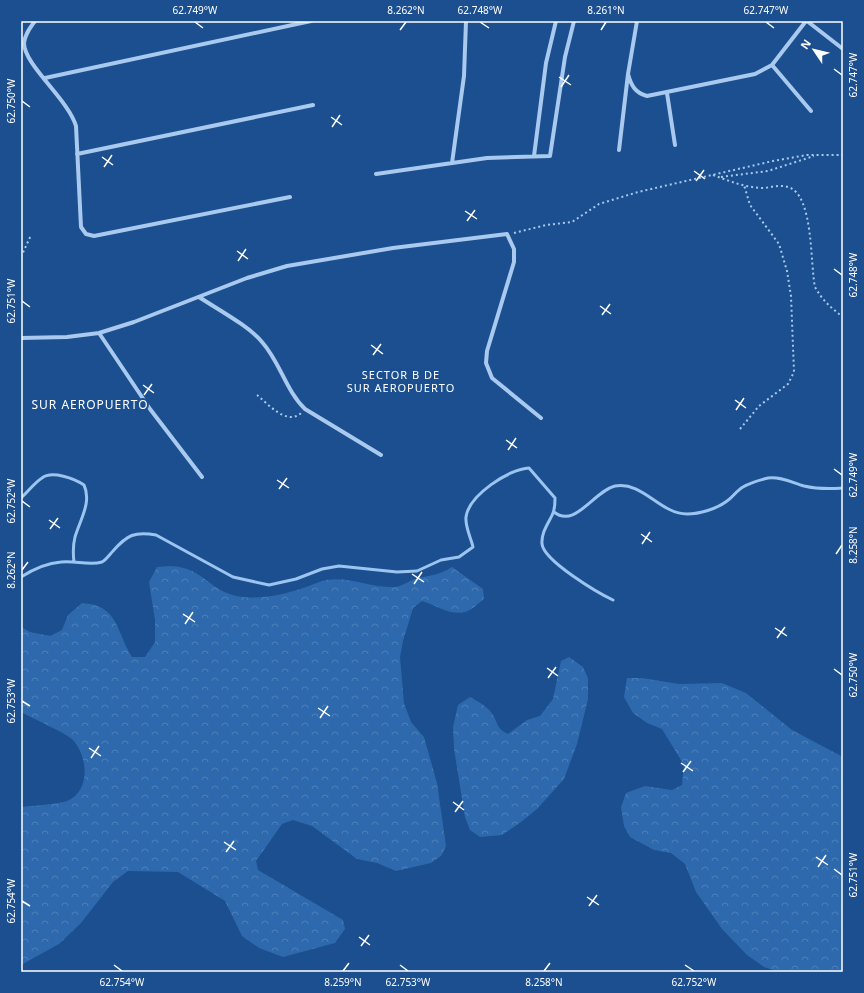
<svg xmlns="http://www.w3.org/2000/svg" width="864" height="993" font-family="'Noto Sans',sans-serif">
	<defs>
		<pattern id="forest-crowns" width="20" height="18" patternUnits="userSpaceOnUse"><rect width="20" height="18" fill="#2e69ad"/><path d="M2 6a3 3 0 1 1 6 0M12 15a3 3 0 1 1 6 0" fill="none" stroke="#4d80b9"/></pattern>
	</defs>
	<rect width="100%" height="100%" fill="#1b4f8f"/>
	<path fill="url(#forest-crowns)" d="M170 566C205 567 210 594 243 597 262 599 282 595 300 589 308 587 317 582 326 580 349 576 372 588 395 587 403 586 410 580 418 578 432 575 439 575 452 567L483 589 484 599C479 603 472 610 465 612 450 616 436 605 422 601L413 608 403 641 400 657 404 703 411 722 424 737 437 783 446 846 441 856 431 863 396 871 377 863 357 859 312 826 293 820 282 824 256 861 258 870 343 920 345 929 335 943 283 957 259 948 242 936 225 901 178 872 128 871 113 882 81 923 59 944 21 965V807C31 806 59 804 67 801 91 791 88 757 73 740 66 733 32 718 21 712V627L30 632 50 636 62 630 68 615 82 603C119 605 116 632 132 657H145L155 642V620L149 582 157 567Z
		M569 657 583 667 588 678V699L577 744 564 779 537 809 521 822 502 835 480 837 470 830 465 817 454 749 453 727 458 705 470 697C479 702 487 706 493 715 499 725 496 728 508 734L527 720 540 716 553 699 561 661Z
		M627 678H642L679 684 722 683 746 693 792 730 843 757V972H779L764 967 747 955 722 929 696 892 685 864 671 853 654 850 630 837 624 826 621 807 626 793 645 786 672 790 682 785 684 765 662 729 647 723 633 713 624 697Z"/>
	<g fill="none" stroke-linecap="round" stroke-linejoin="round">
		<path stroke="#9cc4f0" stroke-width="3" d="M21 498C28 492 34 483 42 478 52 470 75 479 84 485 92 502 80 520 75 537 73 545 73 554 74 562
			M554 512C575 529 594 491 615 486 643 481 660 514 687 514 699 514 717 509 727 501 733 497 736 491 743 487 750 483 760 480 768 478 780 476 793 483 804 486 817 489 830 489 843 488
			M21 577C32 570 48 563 61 562 74 560 89 566 102 562 106 560 110 554 113 551 127 535 135 531 156 535L233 577 269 585 296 579 322 569 339 566 397 572 417 571 441 560 459 557 473 547C471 538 465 527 466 517 469 495 509 469 529 468L555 498C555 503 555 508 553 513 549 523 541 532 542 544 544 561 598 593 613 600"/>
		<path stroke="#a9c9ee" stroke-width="2" stroke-dasharray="2 3" stroke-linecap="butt" d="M713 175C729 181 744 187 761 188 770 188 779 184 788 187 814 194 810 265 815 287 822 300 831 308 843 317
			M721 177 768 171 814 156
			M514 233 546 225 572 222 599 204 638 192 773 161 807 155H843
			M21 257 31 235
			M257 395C268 404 287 426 301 413
			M740 429 759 406 788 384 794 372 791 296 787 271 779 244 750 205 744 185"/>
		<path stroke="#a9c9ee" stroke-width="4" d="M35 21C30 28 25 34 24 43 24 65 68 99 76 126L81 227 86 234 94 236 290 197
			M807 21 843 49
			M772 65 811 111
			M628 74C631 85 635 93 647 96L755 74 772 65 806 21
			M45 78 311 21
			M667 93 675 145
			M619 150 628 74 637 21
			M77 154 313 105
			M534 156 546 63 556 21
			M452 163 464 76 466 21
			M376 174 487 158 550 156 565 57 574 21
			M199 297C217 309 249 326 262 342 280 362 286 391 305 409L381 455
			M99 333 150 409 202 477
			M21 338 67 337 99 333 134 322 247 278 287 266 393 248 507 234 514 249V262L487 351 486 363 492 378 541 418"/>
	</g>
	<path fill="none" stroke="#fff" stroke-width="1.5" d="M195 22 203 28M480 22 489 28M766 22 774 28M400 30 406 22M601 30 606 22M834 69 842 75M559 77 571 85M561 87 569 75M22 101 30 107M331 117 342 125M332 127 340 115M102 157 113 165M104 167 112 155M694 171 705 179M696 181 704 170M465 211 477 219M467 221 475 210M237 251 248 259M238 261 246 249M834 269 842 275M22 301 30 307M600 306 611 314M602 315 610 304M371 345 383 354M373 355 381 344M143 385 154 393M144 395 152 384M735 400 746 408M736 410 744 398M506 440 517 448M508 450 516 438M834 469 842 475M277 480 289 488M279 489 287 478M22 501 30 507M49 520 60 528M50 529 58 518M641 534 652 542M642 544 650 532M836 554 842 545M22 570 28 562M412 574 424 582M414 584 422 572M183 614 195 622M185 624 193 612M775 628 787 636M777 638 785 627M547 668 558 676M834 669 842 675M548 678 556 667M22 701 30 706M318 708 330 716M320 718 328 706M89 748 101 756M91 758 99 746M681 763 693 771M683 772 691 761M453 802 464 810M455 812 463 801M224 842 236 850M226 852 234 841M816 857 828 865M818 867 826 855M834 869 842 875M587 897 599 905M22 901 30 906M589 906 597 895M359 937 370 945M361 946 369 935M114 965 122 971M400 965 408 971M685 965 694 971M343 971 349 963M544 971 550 963"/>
	<g text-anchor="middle" stroke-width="4" stroke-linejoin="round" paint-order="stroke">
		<g font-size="11" letter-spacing="1" fill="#fff" stroke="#1b4f8f">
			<text x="401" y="379">SECTOR B DE<tspan x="401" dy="13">SUR AEROPUERTO</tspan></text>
		</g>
		<g font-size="12" letter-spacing="1" fill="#fff" stroke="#1b4f8f">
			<text x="90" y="409">SUR AEROPUERTO</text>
		</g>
	</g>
	<rect width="864" height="993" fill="none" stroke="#1b4f8f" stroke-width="44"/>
	<g transform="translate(814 50) rotate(305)" stroke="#1b4f8f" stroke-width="3" paint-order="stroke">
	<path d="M0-3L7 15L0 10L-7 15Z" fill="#ffffff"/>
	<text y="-6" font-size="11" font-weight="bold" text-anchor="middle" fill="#ffffff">N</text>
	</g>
	<rect x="22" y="22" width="820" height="949" fill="none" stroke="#fff" stroke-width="1.5"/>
	<g font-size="10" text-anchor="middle" fill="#fff">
		<text x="195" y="14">62.749°W</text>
		<text x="406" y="14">8.262°N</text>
		<text x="480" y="14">62.748°W</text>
		<text x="606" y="14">8.261°N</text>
		<text x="766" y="14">62.747°W</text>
		<text transform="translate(853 75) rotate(-90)" y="4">62.747°W</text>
		<text transform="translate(11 101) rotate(-90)" y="4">62.750°W</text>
		<text transform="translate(853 275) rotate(-90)" y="4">62.748°W</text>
		<text transform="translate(11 301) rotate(-90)" y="4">62.751°W</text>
		<text transform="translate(853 475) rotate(-90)" y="4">62.749°W</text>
		<text transform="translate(11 501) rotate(-90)" y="4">62.752°W</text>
		<text transform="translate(853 545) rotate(-90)" y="4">8.258°N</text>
		<text transform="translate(11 570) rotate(-90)" y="4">8.262°N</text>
		<text transform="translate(853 675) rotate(-90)" y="4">62.750°W</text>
		<text transform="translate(11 701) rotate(-90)" y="4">62.753°W</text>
		<text transform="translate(853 875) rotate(-90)" y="4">62.751°W</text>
		<text transform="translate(11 901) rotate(-90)" y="4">62.754°W</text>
		<text x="122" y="986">62.754°W</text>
		<text x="343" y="986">8.259°N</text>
		<text x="408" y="986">62.753°W</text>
		<text x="544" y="986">8.258°N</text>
		<text x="694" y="986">62.752°W</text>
	</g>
</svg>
